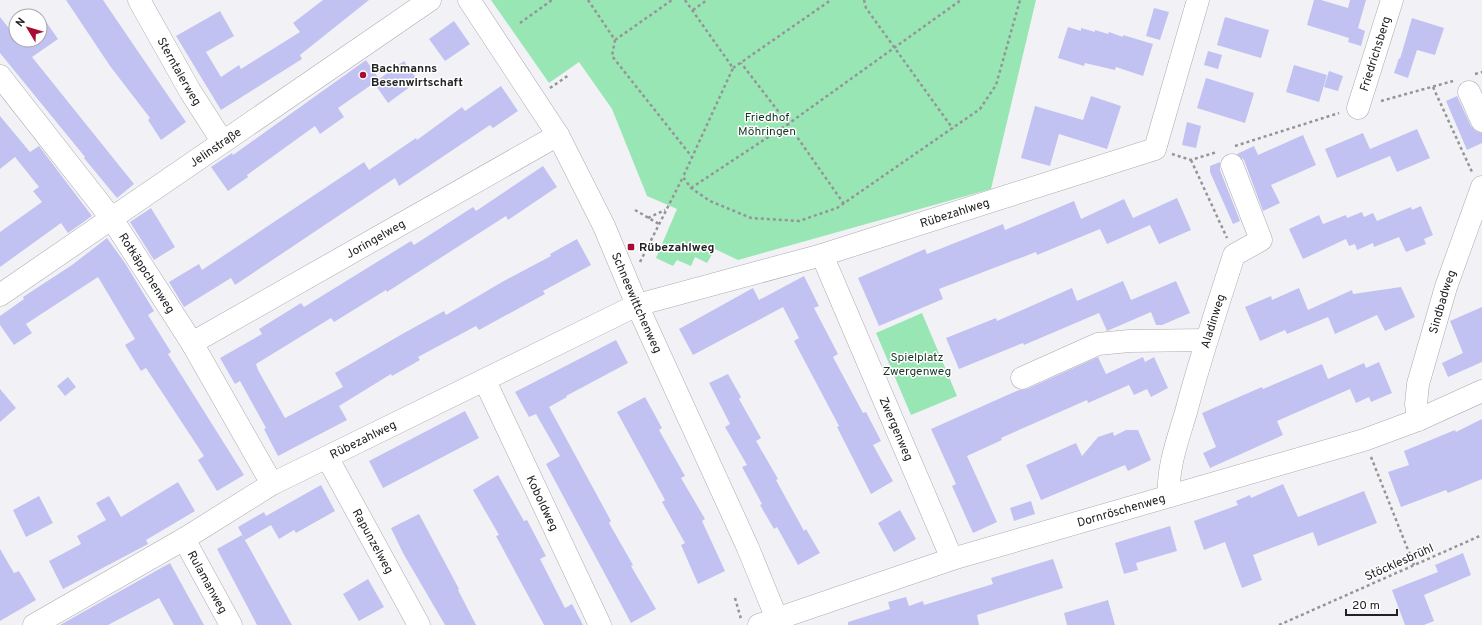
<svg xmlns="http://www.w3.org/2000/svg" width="1482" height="625" font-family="Overpass,sans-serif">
	<rect width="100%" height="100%" fill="#f2f2f6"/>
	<path fill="#99e6b5" d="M491 0H1036L991 189 738 260 715 249 707 263 695 257 691 266 677 260 673 266 656 258 677 209 647 196 612 109 579 62 549 83Z
		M922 313 957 396 911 415 876 333Z"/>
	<path fill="#c1c2f2" d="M66 0H103L186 122 161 140 148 120 150 118 110 66Z
		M323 0H369L300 55 302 59 221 110 176 36 220 11 234 36 206 52 221 77 239 65 241 69 300 32 293 23Z
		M1314 0H1321L1348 8 1350 0H1366L1358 28 1365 31 1361 46 1348 42 1349 38 1307 25Z
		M1154 8 1169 12 1160 40 1146 36Z
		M40 13 58 39 32 57 134 184 117 198 84 158 85 157 0 53V17L16 37V40H40Z
		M1225 17 1269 30 1261 58 1217 45Z
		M1412 18 1444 28 1435 55 1417 50 1408 78 1394 73 1399 58 1400 59Z
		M454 21 470 44 445 61 429 39Z
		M1068 27 1081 31V28L1095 32V30L1108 34 1109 32 1123 37V35L1153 44 1143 76 1116 67 1115 70 1085 63 1084 66 1058 58Z
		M1208 51 1222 55 1218 69 1204 65Z
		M366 60 379 79 404 61 418 81 388 103 374 83 338 108 344 117 320 134 315 126 247 175 248 177 228 191 211 167 232 153 233 155Z
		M1294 65 1327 75 1319 102 1286 92Z
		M1329 71 1343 76 1338 91 1324 87Z
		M1206 78 1254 93 1245 123 1197 108Z
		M501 86 518 111 493 128 490 125 399 186 395 178 235 285 231 278 184 307 169 282 199 264 202 270 364 162 369 170 416 138 417 140 462 107 465 111Z
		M1091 96 1121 106 1107 149 1059 134 1050 166 1021 158 1035 106 1083 120Z
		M1457 96 1471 126 1475 131 1482 133V143L1467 150 1446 101Z
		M0 116 30 152 39 146 92 216 68 233 61 223 0 267V232L42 202 33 191 39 187 15 157 0 169Z
		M1187 122 1201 126 1196 148 1182 145Z
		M1417 129 1430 158 1397 172 1390 156 1337 178 1325 149 1363 133 1370 149Z
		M1303 135 1316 165 1271 185 1280 203 1263 211 1244 160 1237 154 1254 146 1258 155Z
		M1220 162V170L1240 221 1233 224 1210 172V166Z
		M543 166 557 187 508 220 506 216 387 292 386 290 334 322 331 318 256 364 258 370 285 418 343 387 335 373 404 333 444 311 446 315 502 282 551 256 550 254 577 239 591 265 543 291 545 294 479 330 476 326 418 357 420 360 392 376 391 374 339 406 347 420 278 456 264 429 266 428 240 381 235 384 220 358 262 334 259 329 301 303 304 307 411 241 414 245 473 207 476 211Z
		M1177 198 1191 230 1159 244 1150 225 1107 244 1100 229 1037 255 1036 252 939 289 943 299 879 326 858 278 925 249 927 254 1003 224 1005 230 1074 201 1081 219 1124 199 1133 218Z
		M1421 206 1433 235 1424 239 1426 244 1406 252 1399 237 1374 247 1373 243 1357 250 1355 244 1349 246 1346 239 1303 259 1289 229 1319 215 1323 224 1346 215 1347 218 1362 212 1364 217 1373 213 1377 221 1411 207 1412 210Z
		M151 208 175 247 154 260 130 222Z
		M107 238 125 263 154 311 148 315 171 352 168 354 244 475 217 491 198 460 204 456 146 368 141 371 125 345 135 339 98 277 26 324 32 333 14 345 0 325V316L24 299 23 297 72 265Z
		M804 276 819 306 814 308 838 354 833 357 863 413 866 412 881 441 873 445 893 481 871 494 837 427 839 426 794 341 799 338 783 307 693 355 679 329 753 288 759 300Z
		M1123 281 1131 300 1176 281 1190 313 1162 325H1156L1151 312 1107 331 1099 313 1024 345 1023 343 959 369 946 338 996 318 997 321 1072 288 1077 301Z
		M1401 287 1415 317 1385 331 1377 315 1335 334 1328 317 1287 334 1285 330 1260 341 1245 307 1271 296 1272 300 1299 288 1308 310 1352 290 1353 294Z
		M1482 307V362L1448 377 1442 363 1463 353 1450 321Z
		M616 340 628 363 566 396 567 397 549 407 611 521 609 523 633 565 631 566 656 609 631 623 546 464 560 456 536 414 529 417 515 392Z
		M1098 357 1106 374 1143 357 1145 362 1154 357 1168 388 1151 397 1147 389 1134 395 1129 385 1088 403 1087 400 1001 438 1002 440 967 456 997 522 973 533 952 486 956 484 931 429 1012 393 1019 390 1027 389Z
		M1379 362 1392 393 1371 402 1369 397 1356 403 1350 389 1277 421 1283 435 1210 468 1203 453 1216 447 1202 413 1262 387 1263 389 1322 364 1328 379 1364 363 1366 368Z
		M728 374 741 397 739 399 761 438 756 441 778 479 776 480 804 531 806 529 820 553 798 565 777 527 774 529 760 505 762 504 742 467 747 465 725 427 730 424 709 383Z
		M68 377 76 387 65 396 57 386Z
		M0 389 16 408 0 422Z
		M645 397 662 428 659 430 685 476 681 478 705 519 702 521 725 571 698 584 681 545 685 543 662 502 665 500 617 412Z
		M465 411 479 438 383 488 369 461Z
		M1482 419V479L1448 493 1446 490 1401 507 1388 472 1409 465 1404 451 1455 430 1456 432Z
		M1126 430H1138L1151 460 1128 471 1125 465 1041 500 1026 465 1076 443 1082 456 1098 437 1113 432 1114 436Z
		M498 475 524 521 527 520 546 556 540 559 565 608 572 604 583 625H544L496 536 499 535 473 490Z
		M178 482 195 511 146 540 148 544 63 589 49 561 81 544 77 536 106 520 96 503 109 496 121 517Z
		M1283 484 1298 517 1364 491 1377 523 1318 546 1313 532 1253 555 1262 580 1242 588 1225 542 1204 550 1194 521 1238 505 1236 501 1250 495 1251 498Z
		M321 485 335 511 296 533 294 530 279 539 271 525 245 540 238 527 264 512 266 516Z
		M39 496 53 523 26 537 13 510Z
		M1031 501 1035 514 1014 521 1010 508Z
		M900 510 916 539 894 552 878 523Z
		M419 514 459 589 458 590 476 625H445L403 553 391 528Z
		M1170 526 1177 551 1136 563 1138 570 1124 574 1115 543Z
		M242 535 250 549 292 625H257L217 549Z
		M0 549 14 573 19 571 36 600 0 621Z
		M1463 553 1471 575 1424 595 1434 621 1424 625H1405L1392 590 1438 572 1435 565Z
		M1053 559 1063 588 977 615 979 625H848V622L890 609 888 602 906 597 909 606 923 601 924 605 993 584 991 578Z
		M170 563 204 625H174L159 598 108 625H60Z
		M368 579 384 607 359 621 343 594Z
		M1108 600 1115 625H1067L1064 613Z"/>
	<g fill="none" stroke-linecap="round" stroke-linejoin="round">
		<defs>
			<g id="minor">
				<path id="s1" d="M139 0 190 91 222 141"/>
				<path id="s2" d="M469 0 558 135 604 226 637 305 748 548 777 619"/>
				<path id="s3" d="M0 76 112 219 192 343 272 484"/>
				<path d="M1469 92 1482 121"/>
				<path id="s4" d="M1358 108 1392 0"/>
				<path id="s5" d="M822 255 952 559"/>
				<path id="s6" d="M0 295 430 0"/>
				<path id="s7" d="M192 343 558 135"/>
				<path d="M1022 378 1098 344 1129 341 1206 340"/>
				<path id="s8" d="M485 381 600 625"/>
				<path id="s9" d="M1418 420 1416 404 1418 384 1446 287 1482 187"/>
				<path id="s10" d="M327 457 419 625"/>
				<path id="s11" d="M1169 496C1167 468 1178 439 1186 412 1200 359 1217 307 1234 255L1261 240 1232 165"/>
				<path id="s12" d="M184 539 231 625"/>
				<path id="s13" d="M34 625 184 539 272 484 637 305 822 255 1155 149 1198 0"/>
				<path id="s14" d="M759 625 952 559 1364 440 1418 420 1482 391"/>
			</g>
		</defs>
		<use href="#minor" stroke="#ababaf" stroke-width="23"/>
		<path stroke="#959598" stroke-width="2.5" stroke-dasharray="3 3" stroke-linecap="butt" d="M588 0 615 40 612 56 692 157
			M685 0 733 68 683 177 691 188 710 201 751 218 799 221 837 208 980 109 996 85 1020 0
			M864 0 866 8 953 129
			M693 10 707 0
			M520 23 552 0
			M615 40 672 0
			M733 68 831 0
			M1475 74 1482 72
			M1433 87 1472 172
			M550 88 569 75
			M1381 101 1453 81
			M1235 146 1339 113
			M1172 154 1191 160 1217 152
			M1191 160 1227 238
			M691 188 788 124 741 63
			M844 204 788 124 961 0
			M635 210 659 224
			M648 218 665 210
			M640 262 683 177
			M1371 457 1414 565
			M735 598 741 619
			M1279 625 1482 535"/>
		<use href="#minor" stroke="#fff" stroke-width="22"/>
	</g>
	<g fill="#a70d31" stroke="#fff" stroke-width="1.5">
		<circle cx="363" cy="75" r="4"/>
		<rect x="627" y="243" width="8" height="8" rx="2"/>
	</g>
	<g text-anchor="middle" stroke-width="3" stroke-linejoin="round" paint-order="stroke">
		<g font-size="12" fill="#222224" stroke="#fff">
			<text dy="4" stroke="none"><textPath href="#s4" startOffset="57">Friedrichsberg</textPath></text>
			<text dy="4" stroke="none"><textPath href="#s1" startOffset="82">Sterntalerweg</textPath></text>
			<text dy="4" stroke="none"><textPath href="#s6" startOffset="261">Jelinstraße</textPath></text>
			<text dy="4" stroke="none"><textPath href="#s13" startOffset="1014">Rübezahlweg</textPath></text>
			<text dy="4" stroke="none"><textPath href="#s7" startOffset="211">Joringelweg</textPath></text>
			<text dy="4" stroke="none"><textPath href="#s3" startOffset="246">Rotkäppchenweg</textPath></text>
			<text dy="4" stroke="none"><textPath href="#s2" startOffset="347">Schneewittchenweg</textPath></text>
			<text dy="4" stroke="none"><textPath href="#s9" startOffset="122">Sindbadweg</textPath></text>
			<text dy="4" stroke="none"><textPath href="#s11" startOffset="181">Aladinweg</textPath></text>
			<text dy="4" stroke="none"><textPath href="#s5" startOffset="189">Zwergenweg</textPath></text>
			<text dy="4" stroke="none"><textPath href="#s13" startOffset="378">Rübezahlweg</textPath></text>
			<text dy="4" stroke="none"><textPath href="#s8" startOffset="135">Koboldweg</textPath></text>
			<text dy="4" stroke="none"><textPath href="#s14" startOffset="380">Dornröschenweg</textPath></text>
			<text dy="4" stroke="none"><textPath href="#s10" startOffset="96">Rapunzelweg</textPath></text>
			<text transform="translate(1399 562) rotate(-24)" y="4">Stöcklesbrühl</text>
			<text dy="4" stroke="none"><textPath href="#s12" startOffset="49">Rulamanweg</textPath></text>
		</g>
		<g font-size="12" font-weight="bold" fill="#222224" stroke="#fff" text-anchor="start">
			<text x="371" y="72">Bachmanns<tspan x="371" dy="14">Besenwirtschaft</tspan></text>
			<text x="639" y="251">Rübezahlweg</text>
		</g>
		<g font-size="12" fill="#143823" stroke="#fff">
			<text x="767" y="121">Friedhof<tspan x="767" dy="14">Möhringen</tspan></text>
			<text x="917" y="361">Spielplatz<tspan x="917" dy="14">Zwergenweg</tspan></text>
		</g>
	</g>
	<g transform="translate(28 28) rotate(308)"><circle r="19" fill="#ffffff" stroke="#a7a7a7"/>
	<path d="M0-3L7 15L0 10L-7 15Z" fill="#a70d31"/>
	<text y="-6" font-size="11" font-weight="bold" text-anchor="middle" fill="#222224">N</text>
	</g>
	<path d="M1346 609v6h51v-6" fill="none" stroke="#222224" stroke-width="2"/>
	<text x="1352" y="609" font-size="12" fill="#222224" stroke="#ffffff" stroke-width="3" paint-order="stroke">20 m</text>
</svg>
